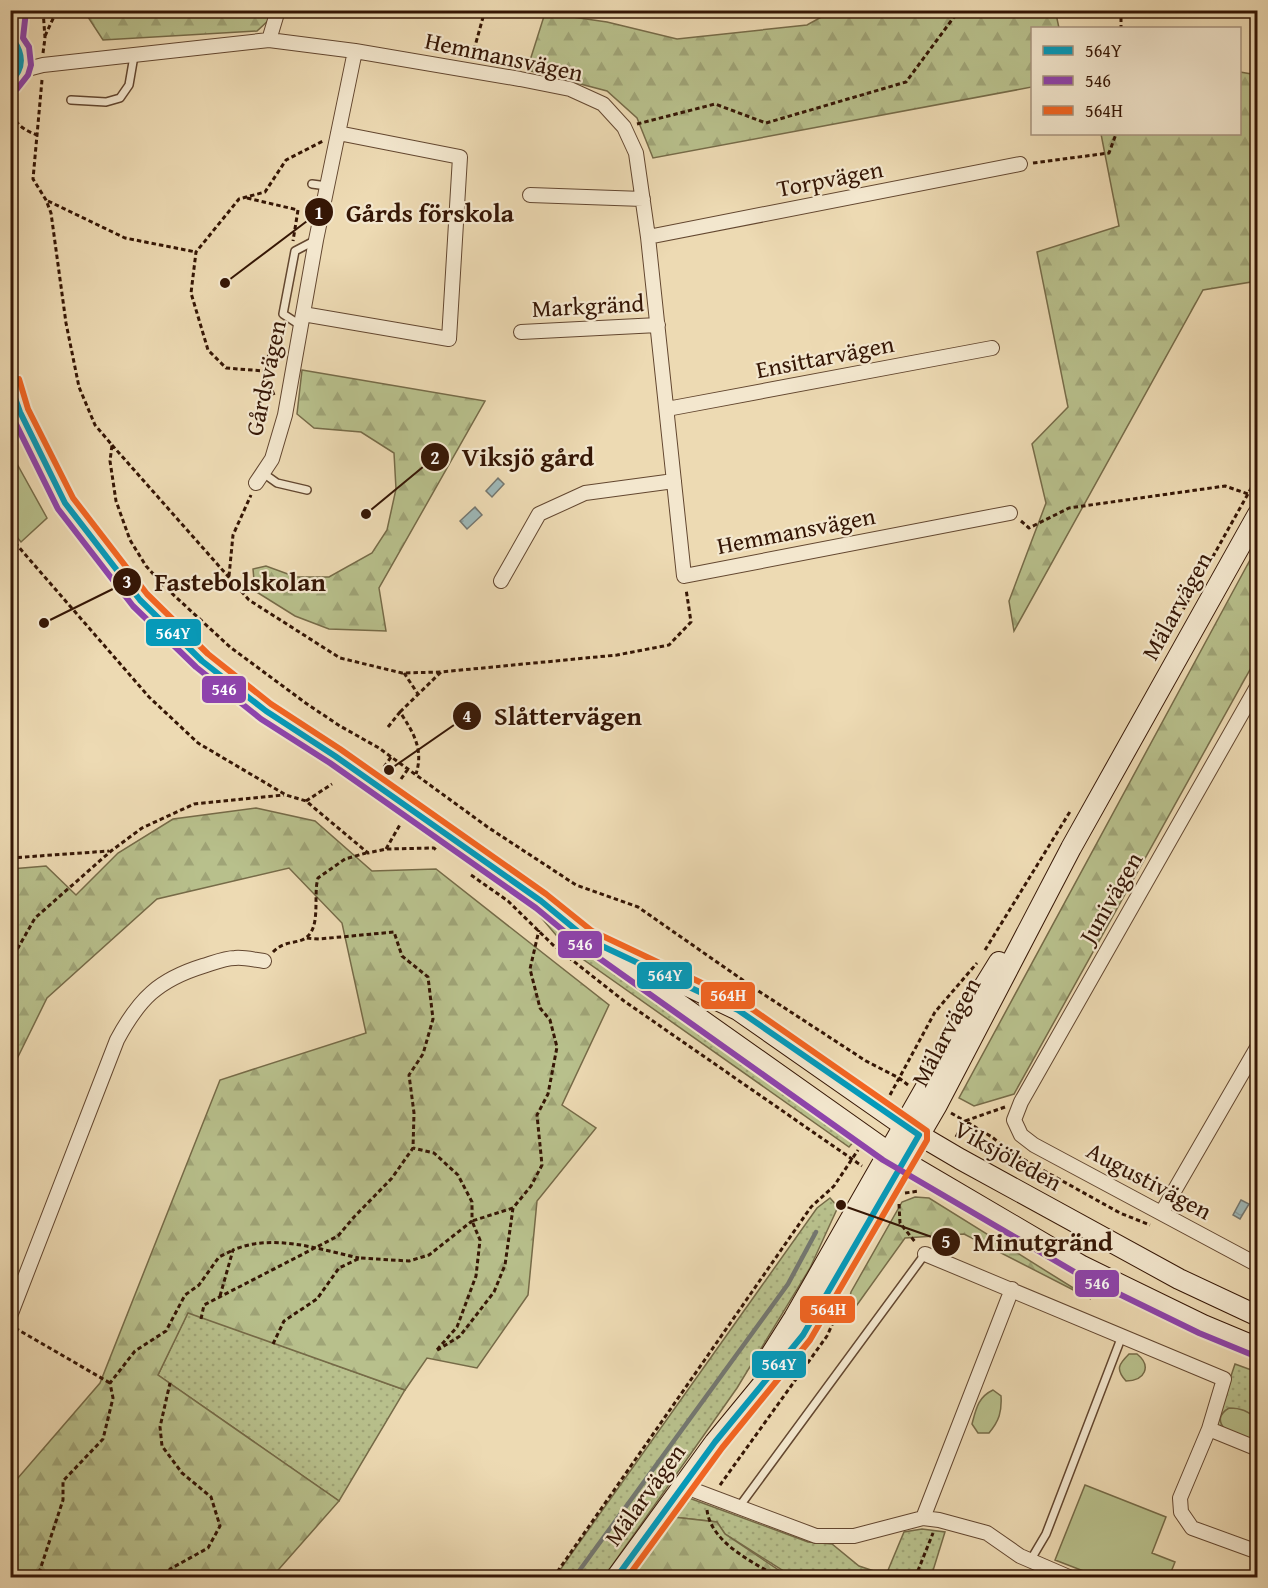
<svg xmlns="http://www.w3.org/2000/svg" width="1268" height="1588" font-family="'Gentium Book Plus',serif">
	<defs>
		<pattern id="grass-dots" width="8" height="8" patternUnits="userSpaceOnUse" patternTransform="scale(1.5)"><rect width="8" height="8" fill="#b8c08c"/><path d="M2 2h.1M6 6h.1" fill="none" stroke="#9fa477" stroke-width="1.8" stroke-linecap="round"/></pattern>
		<pattern id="forest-firs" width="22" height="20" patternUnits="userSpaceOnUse" patternTransform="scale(1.5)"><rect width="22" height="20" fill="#b8c08c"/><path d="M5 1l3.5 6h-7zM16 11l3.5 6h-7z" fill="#9fa477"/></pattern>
		<pattern id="water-ripples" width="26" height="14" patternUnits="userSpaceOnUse" patternTransform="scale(1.5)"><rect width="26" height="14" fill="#9eb8b8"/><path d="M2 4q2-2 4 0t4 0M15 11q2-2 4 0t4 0" fill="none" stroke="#899d9d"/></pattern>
	</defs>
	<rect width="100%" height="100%" fill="#eddab3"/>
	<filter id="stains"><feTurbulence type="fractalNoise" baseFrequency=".00333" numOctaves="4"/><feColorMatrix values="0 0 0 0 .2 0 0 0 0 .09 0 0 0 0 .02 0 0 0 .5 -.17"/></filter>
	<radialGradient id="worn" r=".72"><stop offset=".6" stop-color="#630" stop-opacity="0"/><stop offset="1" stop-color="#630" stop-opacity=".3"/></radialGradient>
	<path fill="url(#grass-dots)" stroke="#766b48" stroke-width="1.5" d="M539 915 854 1132 856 1139 849 1147 567 948Z
		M830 1198 838 1207 810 1268 737 1388 604 1577H555L817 1208Z
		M188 1312 405 1390 339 1501 158 1375Z
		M1235 1364 1257 1372V1447L1213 1430Z
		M689 1498 808 1542 832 1544 859 1566 886 1575 904 1532 922 1529 945 1532 931 1577H793L725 1534 717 1522 673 1517Z"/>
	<path fill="url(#forest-firs)" stroke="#766b48" stroke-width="1.5" d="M834 10 1066 11 1056 14 1059 28H1032V87L653 158 637 118 607 91 527 70 545 13 607 22 677 39 807 25Z
		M84 11H273L271 18 257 31 103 40Z
		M1240 72 1257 75V281L1203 290 1014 631 1009 601 1046 503 1032 444 1068 407 1037 252 1119 226 1101 134H1240Z
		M302 370 485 401 379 588 386 631 329 629 295 616 255 591 253 569 266 566 296 577H329L372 553 387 530 396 489 394 453 361 432 314 428 297 414Z
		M1257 547V657L1014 1094 974 1106 959 1098Z
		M256 808 315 821 372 871 436 869 609 1005 562 1105 596 1128 537 1201 528 1295 477 1368 427 1358 405 1390 188 1313 158 1375 339 1501 272 1577H11V1486L100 1383 220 1080 366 1033 342 923 289 868 157 899 47 998 11 1071V869L46 866 76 895 118 853 173 819Z
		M915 1197 929 1198 1091 1299 964 1234 905 1238 844 1323 851 1292 902 1202Z
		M673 1517 717 1522 725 1534 789 1577 627 1578Z"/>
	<path fill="#b8c08c" stroke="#766b48" stroke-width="1.5" d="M11 453 47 518 21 542 11 530Z
		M1129 1354H1137C1152 1366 1145 1381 1126 1381 1115 1369 1119 1364 1129 1354Z
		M993 1390 1001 1396C1002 1412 999 1421 989 1433H978L972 1424C976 1409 978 1397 993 1390Z
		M1229 1408C1241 1408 1248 1411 1257 1419V1437C1255 1438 1250 1440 1248 1440 1232 1438 1207 1421 1229 1408Z
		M1085 1485 1166 1517 1152 1553 1175 1562 1169 1577H1099L1055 1560Z"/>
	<path fill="url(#water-ripples)" stroke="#747770" stroke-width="1.5" d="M498 478 504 484 492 497 486 491Z
		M475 507 482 515 467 529 460 521Z
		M1241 1200 1249 1204 1240 1219 1233 1215Z"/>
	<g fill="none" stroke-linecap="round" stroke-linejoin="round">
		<path stroke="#747770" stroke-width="4.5" d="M574 1578 788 1284 816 1232"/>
		<defs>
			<path id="lane" d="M71 100 106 102 120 98 129 85 134 56
				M312 184 327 186
				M300 325 283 314 295 251 316 240
				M263 473 277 483 307 490
				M739 1507 925 1254
				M1030 1561 1046 1534 1122 1336"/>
			<path id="street" d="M269 40 278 10
				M20 71 43 65 269 40 355 51 520 79 570 89 603 104 624 127 636 153 648 237 684 576 1010 513
				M530 195 643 199
				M648 237 1020 164
				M303 314 449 339 460 157 338 133
				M521 332 658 325
				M667 409 992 348
				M256 483 272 459 285 415 316 240 355 51
				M501 581 539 514 585 493 674 481
				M1258 685 1021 1102 1014 1120 1021 1135 1034 1145 1258 1265
				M1162 1212 1258 1046
				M925 1254 1224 1379 1209 1429
				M10 1316 117 1040C139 999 158 980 203 966 213 963 225 958 235 958 244 957 255 960 264 961
				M1258 1449 1209 1429 1180 1498 1181 1512 1192 1528 1258 1552
				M683 1486 816 1536H854L923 1518 939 1520 987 1533 1020 1556 1071 1578
				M923 1518 1012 1289"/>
			<path id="secondary" d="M10 38C26 51 24 70 10 83
				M14 41 17 10
				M10 382 20 412 65 503 140 600 202 661 266 711 335 756 541 901 587 939 888 1152 1082 1266 1203 1325 1258 1348
				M633 960 738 1010 904 1126 960 1159 1179 1279 1258 1316
				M763 1367 794 1318 978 996 999 962
				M616 1578 715 1442 803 1335 937 1105 1071 848 1258 514"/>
		</defs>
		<use href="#lane" stroke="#634730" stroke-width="10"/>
		<use href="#street" stroke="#634730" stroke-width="16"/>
		<use href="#secondary" stroke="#351605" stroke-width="22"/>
		<path stroke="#351605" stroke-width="3" stroke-dasharray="4.5 3" stroke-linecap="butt" d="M1121 10V28
			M45 36 57 10
			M43 53 45 38 43 10
			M472 57 485 10
			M42 80 33 179 46 200 51 213 66 323 79 387 95 425 112 445 110 461 116 501 130 540 146 566 165 587 230 647 307 704 340 726 379 748 489 828 576 885 638 907 757 990 866 1061 899 1078 908 1085
			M16 99C8 119 19 128 37 135
			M637 124 715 104 766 123 906 82 954 17 974 10
			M1033 163 1109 153 1116 134
			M247 198 298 210 293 241
			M48 201 125 238 196 252
			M264 371 278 323
			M274 395 264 371 226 368 208 350 191 293 196 252 239 199 265 192 286 160 323 141
			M112 445 249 600 340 658 402 673 441 672
			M1021 521 1029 528 1069 508 1225 486 1248 494 1255 498
			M10 537 149 697 198 743 286 795 306 801 368 853 386 849 434 848 436 850
			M229 576 233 535 251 495
			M1165 642 1258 476
			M404 673 418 694
			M400 712 441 672 617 655 669 645 691 622 686 589
			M388 727 400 712C413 732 424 749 416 774
			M384 767 391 757
			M401 779 408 769
			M306 801 332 784
			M386 849 401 823
			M10 858 109 851
			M471 875 508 901 553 945 624 1001 862 1166
			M985 950 1071 810
			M273 952C286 939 297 945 307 937 321 925 313 895 318 878L345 859 366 853
			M10 962 35 918 111 851 142 828 194 804 284 795
			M890 1095 935 1012 977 963
			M1005 1107 965 1121 992 1137 1012 1153 1120 1213 1150 1225
			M951 1113 965 1121 956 1137
			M905 1193 919 1191
			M899 1204 900 1223 916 1243
			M513 1208 472 1221 480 1240 476 1276 457 1327 436 1351 460 1336 494 1292 505 1265 513 1208 531 1186 542 1165 537 1115 548 1094 557 1047 550 1020 540 1008 530 969 539 930
			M220 1296 233 1250C273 1233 318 1249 359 1258
			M201 1319 204 1305 338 1236 354 1217 392 1178 413 1148 414 1113 409 1075 423 1054 433 1019 428 977 402 956 394 932 319 939 306 938
			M15 1328 110 1383
			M273 1344 284 1321 317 1299 339 1268 360 1258 409 1261 429 1255 472 1221V1202L458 1175 434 1153 413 1148
			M720 1485 827 1336 836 1316
			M707 1510C711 1543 753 1562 779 1578
			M33 1578 40 1570 63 1500V1481L103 1439 113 1398 110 1383 135 1351 166 1331 185 1295 199 1285 219 1257 233 1250
			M167 1578 170 1569 208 1548 220 1526 211 1497 182 1473 162 1446 160 1427 170 1383
			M553 1578 811 1207 834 1186 858 1150
			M915 1578 933 1533"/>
		<use href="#lane" stroke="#f3e7ce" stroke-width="7"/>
		<use href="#street" stroke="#f3e7ce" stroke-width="14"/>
		<use href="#secondary" stroke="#f3e7ce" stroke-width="20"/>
		<defs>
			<path id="bus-1" d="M10 82C23 70 24 56 14 41
				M10 384 20 412 65 503 140 600 202 661 266 711 335 756 541 901 587 939 738 1010 919 1135
				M616 1578 715 1442 803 1335 919 1135"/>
			<path id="bus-2" d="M17 89 28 75 31 65 29 47 23 38 26 11
				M10 412 58 509 133 606 196 667 261 719 330 763 536 908 582 946 883 1160 1078 1274 1199 1333 1255 1356"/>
			<path id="bus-3" d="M19 379 28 409 73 498 147 594 208 654 271 704 340 749 546 894 592 931 742 1002 927 1131V1140L810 1340 722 1448 627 1578"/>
		</defs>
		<use href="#bus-1" stroke="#f3e7ce" stroke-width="10"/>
		<use href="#bus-2" stroke="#f3e7ce" stroke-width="10"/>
		<use href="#bus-3" stroke="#f3e7ce" stroke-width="10"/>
		<use href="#bus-1" stroke="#059aba" stroke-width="6"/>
		<use href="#bus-2" stroke="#8e44ad" stroke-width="6"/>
		<use href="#bus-3" stroke="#f26522" stroke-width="6"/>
	</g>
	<g text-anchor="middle" stroke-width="4.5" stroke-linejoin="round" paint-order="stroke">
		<g font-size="24" fill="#351605" stroke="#f3e7ce">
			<text transform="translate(504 57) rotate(12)" y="8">Hemmansvägen</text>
			<text transform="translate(830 179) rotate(-11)" y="8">Torpvägen</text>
			<text transform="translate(588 306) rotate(-3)" y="8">Markgränd</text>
			<text transform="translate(825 357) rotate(-11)" y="8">Ensittarvägen</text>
			<text transform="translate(266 378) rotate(-78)" y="8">Gårdsvägen</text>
			<text transform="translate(796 531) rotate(-11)" y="8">Hemmansvägen</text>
			<text transform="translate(1177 606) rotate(-61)" y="8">Mälarvägen</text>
			<text transform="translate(1111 898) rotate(-60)" y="8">Junivägen</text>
			<text transform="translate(946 1032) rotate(-62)" y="8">Mälarvägen</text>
			<text transform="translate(1008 1156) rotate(29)" y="8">Viksjöleden</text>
			<text transform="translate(1149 1181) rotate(28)" y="8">Augustivägen</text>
			<text transform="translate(645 1495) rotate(-54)" y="8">Mälarvägen</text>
		</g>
	</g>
	<path fill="none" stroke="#351605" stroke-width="2" d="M225 283L319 212M366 514L435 457M44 623L127 582M389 770L467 716M841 1205L946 1242"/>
	<g fill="#351605" stroke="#f3e7ce" stroke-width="2">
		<circle cx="225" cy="283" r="6"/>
		<circle cx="366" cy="514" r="6"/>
		<circle cx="44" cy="623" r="6"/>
		<circle cx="389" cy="770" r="6"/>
		<circle cx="841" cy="1205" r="6"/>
		<circle cx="319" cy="212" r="15"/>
		<circle cx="435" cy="457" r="15"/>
		<circle cx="127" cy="582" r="15"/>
		<circle cx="467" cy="716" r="15"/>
		<circle cx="946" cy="1242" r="15"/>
	</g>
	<g font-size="18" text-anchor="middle" font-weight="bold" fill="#fff">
		<text x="319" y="219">1</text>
		<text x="435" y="464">2</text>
		<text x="127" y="588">3</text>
		<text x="467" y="722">4</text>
		<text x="946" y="1248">5</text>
	</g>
	<g font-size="26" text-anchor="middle" font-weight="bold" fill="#351605" stroke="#f3e7ce" stroke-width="4.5" stroke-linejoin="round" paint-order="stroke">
		<text x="430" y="222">Gårds förskola</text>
		<text x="528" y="466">Viksjö gård</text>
		<text x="240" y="591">Fastebolskolan</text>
		<text x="568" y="725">Slåttervägen</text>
		<text x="1043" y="1251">Minutgränd</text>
	</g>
	<g stroke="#f3e7ce" stroke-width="2">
		<rect x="145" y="618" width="57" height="29" rx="6" fill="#059aba"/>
		<rect x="201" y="675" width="46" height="29" rx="6" fill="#8e44ad"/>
		<rect x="557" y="930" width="46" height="29" rx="6" fill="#8e44ad"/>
		<rect x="636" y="961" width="57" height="29" rx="6" fill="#059aba"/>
		<rect x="700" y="981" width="56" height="29" rx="6" fill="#f26522"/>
		<rect x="1074" y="1269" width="46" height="29" rx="6" fill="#8e44ad"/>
		<rect x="799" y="1295" width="57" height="29" rx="6" fill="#f26522"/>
		<rect x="751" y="1350" width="56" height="29" rx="6" fill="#059aba"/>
	</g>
	<g font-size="16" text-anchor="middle" font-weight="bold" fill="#fff">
		<text x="173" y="639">564Y</text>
		<text x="224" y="695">546</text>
		<text x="580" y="950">546</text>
		<text x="665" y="981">564Y</text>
		<text x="728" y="1001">564H</text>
		<text x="1097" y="1289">546</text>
		<text x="828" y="1315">564H</text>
		<text x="779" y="1370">564Y</text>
	</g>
	<rect width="1268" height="1588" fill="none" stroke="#eddab3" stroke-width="36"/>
	<rect x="12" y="12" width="1244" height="1564" fill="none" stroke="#351605" stroke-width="3"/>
	<rect x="18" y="18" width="1232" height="1552" fill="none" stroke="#351605" stroke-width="1.5"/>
	<rect x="1031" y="27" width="210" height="108" fill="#f3e7ce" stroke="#a7937e" stroke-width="1.5"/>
	<rect x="1043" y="46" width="30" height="9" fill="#059aba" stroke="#a7937e" stroke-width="1.5"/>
	<text x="1085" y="57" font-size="18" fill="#351605">564Y</text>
	<rect x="1043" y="76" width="30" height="9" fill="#8e44ad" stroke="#a7937e" stroke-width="1.5"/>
	<text x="1085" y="87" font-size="18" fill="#351605">546</text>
	<rect x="1043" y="106" width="30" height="9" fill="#f26522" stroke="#a7937e" stroke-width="1.5"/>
	<text x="1085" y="117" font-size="18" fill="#351605">564H</text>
	<rect width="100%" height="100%" filter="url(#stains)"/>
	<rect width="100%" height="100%" fill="url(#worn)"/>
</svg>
